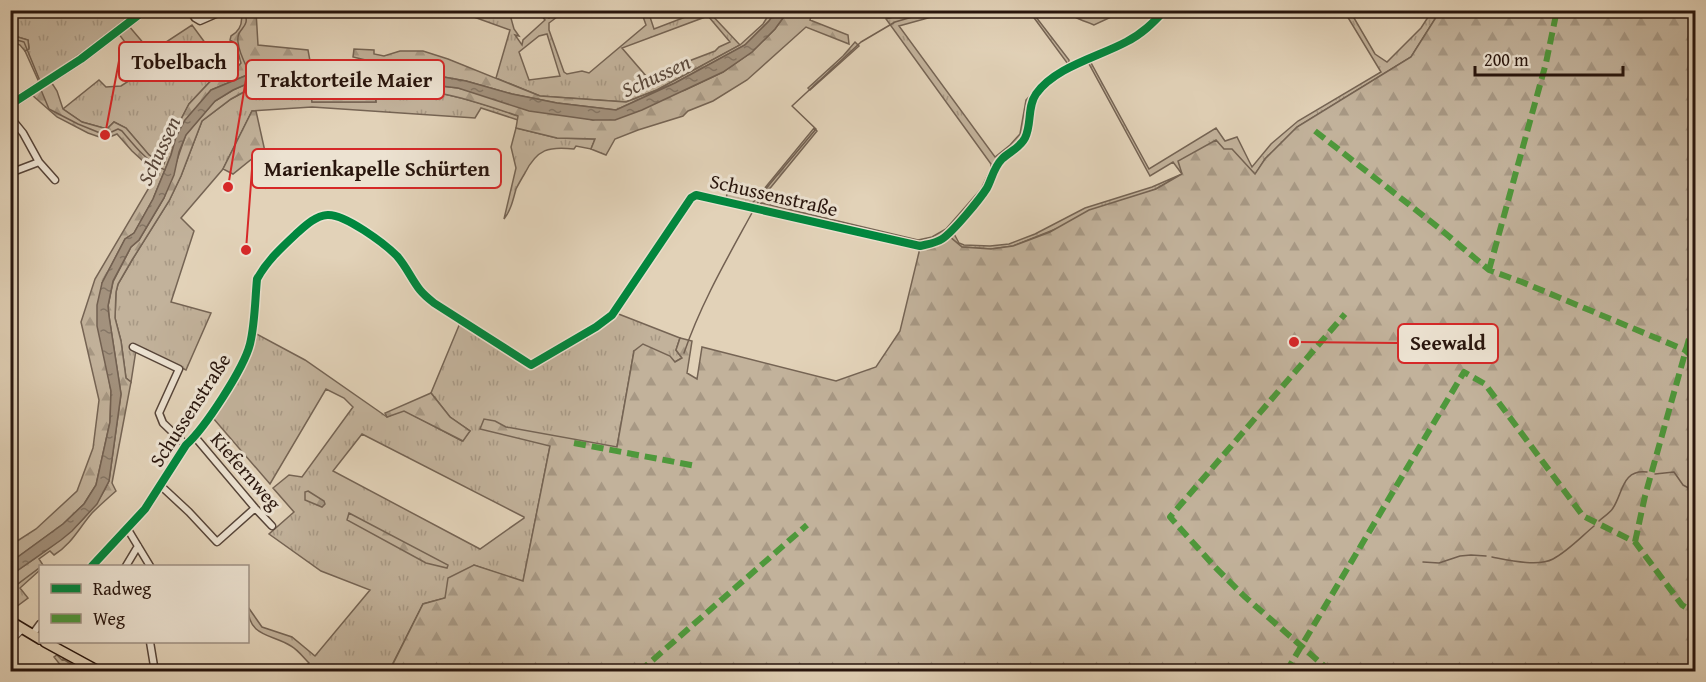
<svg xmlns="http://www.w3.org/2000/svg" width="1706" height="682" font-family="'Gentium Book Plus',serif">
	<defs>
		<pattern id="grass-tufts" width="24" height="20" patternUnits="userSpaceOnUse" patternTransform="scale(1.5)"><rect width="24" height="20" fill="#c2b29b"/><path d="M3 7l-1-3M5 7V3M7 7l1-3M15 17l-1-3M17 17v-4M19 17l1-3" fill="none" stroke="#a79884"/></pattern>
		<pattern id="forest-firs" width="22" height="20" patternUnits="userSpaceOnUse" patternTransform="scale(1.5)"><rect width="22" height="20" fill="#c2b29b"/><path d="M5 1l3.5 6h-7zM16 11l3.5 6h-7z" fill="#a79884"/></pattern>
		<pattern id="water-ripples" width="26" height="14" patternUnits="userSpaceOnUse" patternTransform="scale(1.5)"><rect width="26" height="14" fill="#a3927e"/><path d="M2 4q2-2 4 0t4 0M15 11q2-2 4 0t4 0" fill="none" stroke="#857666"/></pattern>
	</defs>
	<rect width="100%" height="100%" fill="#e2d2b8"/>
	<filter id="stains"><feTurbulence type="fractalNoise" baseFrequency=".00333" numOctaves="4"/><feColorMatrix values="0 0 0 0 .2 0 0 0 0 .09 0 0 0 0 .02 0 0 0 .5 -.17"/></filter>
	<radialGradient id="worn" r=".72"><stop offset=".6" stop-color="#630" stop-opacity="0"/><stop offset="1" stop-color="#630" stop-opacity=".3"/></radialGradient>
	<path fill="url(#grass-tufts)" stroke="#756454" stroke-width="1.5" fill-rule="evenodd" d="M463 10 509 11 514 29 519 36 515 35 522 45 523 40 545 20 538 11H542L549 18 558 11H565L549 23V30L564 72 567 74 582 71 589 73 646 25 641 11H648L654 29 701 11H710L709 12 740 45 657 90 626 102 540 96 496 78 510 30 460 12ZM708 16 730 42 719 47 715 51 647 77 622 48ZM547 34 560 76 529 80 519 52 539 36Z
		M975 10 985 13 972 14 959 17 953 11 899 26 995 157 1010 145 1020 134 1026 100 1037 88 1068 64 1029 11 1033 13 1069 60V64L1038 90 1027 127 1021 141 997 161 984 189 956 222 941 235 931 241 923 243 909 241 759 207 762 203 918 240 932 237 946 229 981 189 991 168V164L886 19 914 11Z
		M23 11H136L84 51 39 82 25 51 29 48 28 40 11 35 10 20Z
		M1344 11H1350L1375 54 1387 62 1421 28 1432 11H1440L1411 57 1297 127 1265 159 1255 175 1232 150 1182 174 1156 189 1013 246 991 249 962 247 950 237 953 232 959 243 964 245 990 246 1009 244 1035 234 1085 208 1152 187 1182 174 1173 162 1150 176 1088 62 1090 61 1149 169 1216 128 1225 141 1237 137 1252 167 1271 144 1298 121 1381 72Z
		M128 25 151 52 192 25 214 55 221 70 189 104 176 129 164 165 149 155 126 128 114 122 107 129 82 122 63 109 99 80 106 87 121 86 138 75 130 62 137 58 118 33Z
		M290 84 294 86 310 85 312 102H376L375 94C424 82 473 101 519 116L518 120 481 108 475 118 312 107 252 111 223 169 181 218 194 231 171 302 211 313 186 370 132 344 131 348 136 350 131 382 126 378 121 341 115 318 116 292 118 284 132 260 169 201 181 176 202 121 231 99 251 88Z
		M516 128 557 138 595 139 591 149 576 146 574 149C549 146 537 149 525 173 522 178 519 183 516 189 513 200 511 210 504 219L516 168 511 147Z
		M730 179 762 192 751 205 726 199Z
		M616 313 680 338 676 350 682 358 675 362 634 351 617 447 550 446 523 582 474 565 445 598 423 604 389 671H299L309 663C304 658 298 650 291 646 272 634 248 637 248 607L262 627 292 637 315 656 370 590 321 571 269 534 294 512 273 488 289 475 302 477 353 407 344 398 326 389 270 484 213 418 233 386 253 332 305 360 387 417 404 410 462 441 470 431 450 417 431 393 460 323 524 365 533 367ZM362 434 524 517V518L480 549 333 471Z
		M40 567V570L20 588 28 598 12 610 13 616 11 613V589Z
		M57 655 62 660 63 659 82 671H65L54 657Z"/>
	<path fill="url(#forest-firs)" stroke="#756454" stroke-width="1.5" d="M788 11H813L810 20 848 35 849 44 806 27 747 80 713 101 688 111 683 116 638 130 615 139 606 155 591 149 595 139 557 138 516 128 518 116C473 101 424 82 375 94L376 102H312L310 85 294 86 290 84 251 88 231 99 202 121 181 176 169 201 132 260 118 284 116 292 115 318 121 341 126 378 131 382 112 483 116 491C108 498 100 505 92 513 79 528 71 545 54 555L50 551 39 559 43 565 11 589V575C48 549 90 524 109 481L121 394 109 316 108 306 113 282 131 247 139 240 164 198 186 134 215 101 233 90 256 80 275 77 300 78 327 88 360 90 378 83 424 84 458 88 593 120 685 90 723 72 752 52 775 29Z
		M1066 11H1124L1094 25C1082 19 1077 21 1066 11Z
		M1440 11H1695V671L389 672 423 604 445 598 448 578 474 565 523 581 550 446 480 429 484 419 495 421 506 427 617 447 634 351 643 344 670 356 675 362 682 358 676 350 680 338 692 341 687 373 697 379 702 347 836 381 876 367 900 331 920 248 935 246 950 237 962 247 991 249 1013 246 1050 232 1089 210 1156 189 1182 174 1178 161 1216 140 1224 149H1232L1255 174 1265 159 1297 127 1411 57Z
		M241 12V11H256L258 45 308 50 310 61 343 62 360 67 378 68 382 64 353 57 354 49 374 50V54L384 56 400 51H423L448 59 540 96 626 102 657 90 740 45 763 24 771 11H776L769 21 745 45 675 83 616 110 557 103 512 94 466 81 438 76 399 73 334 76 278 69 257 71 211 90 176 137 171 155 153 199 134 233 125 239 102 283 108 374 111 391 110 422 96 485 84 504 63 524 11 562V545L36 529 77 491 93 448 99 400 81 322 95 279 150 186 156 173 132 151 117 134 105 139 88 133 57 117 31 94 50 80 57 91 63 109 82 122 107 129 114 122 126 128 149 155 164 164 176 129 189 104 221 70 226 79 241 63C238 55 239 44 230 40L231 36C240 31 243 22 241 12Z
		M11 35 28 40 29 49 25 51 20 45 11 41Z
		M855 42 859 46 810 90 808 88 843 56Z
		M252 111H256L272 183 266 188 253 158 233 174 223 169Z
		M814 128 817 131 767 192 759 207 751 205Z
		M431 393 450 417 470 431 463 441 404 411 387 417 385 413Z
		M308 491 324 501 325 504 322 507 305 500V492Z
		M349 513 448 565 447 568 426 563 347 520Z"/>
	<path fill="url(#water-ripples)" stroke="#726051" stroke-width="1.5" d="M776 11H788L775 29 752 52 723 72 642 110 615 120H593L529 111 458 88 424 84 378 83 360 90 327 88 300 78 275 77 256 80 233 90 215 101 186 135 179 152 174 175 164 198 139 240 131 247 113 281 108 306 109 316 121 394 109 481 97 504 72 531 61 540 11 575V562L63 524 84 504 96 485 110 422 111 391 97 326V305L102 283 125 239 134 233 153 199 171 155 176 137 185 120 211 90 257 71 278 69 334 76 399 73 438 76 466 81 512 94 557 103 616 110 675 83 745 45 769 21Z"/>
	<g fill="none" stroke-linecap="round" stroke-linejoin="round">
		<path stroke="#726051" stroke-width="1.5" d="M244 10C252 30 236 26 238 42 239 54 246 65 251 76
			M10 38 24 42 40 81
			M41 90 49 109 78 124 105 135 118 129 122 131C134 145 147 162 165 170
			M756 206 764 191 816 129 792 106 861 42 895 22 936 10
			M684 353C701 303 728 257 753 211
			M1655 474 1674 472 1683 485 1696 492
			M1599 521C1603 517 1610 513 1613 508 1623 493 1622 469 1647 472
			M1492 557C1508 560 1538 567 1553 559 1568 551 1581 537 1594 526
			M1423 562 1439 563 1460 556 1471 555 1486 556"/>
		<defs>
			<path id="minor" d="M190 10 195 18 200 21 216 14
				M10 117 23 133 39 162 55 180
				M10 173 39 162
				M133 347 179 369 159 413 163 423 186 445
				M195 437 255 508 272 526
				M161 486 189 512 217 542 255 508
				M127 528 150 566
				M92 566 145 509 186 445C205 428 244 368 250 344 255 323 255 300 257 279 267 261 281 248 296 234 305 226 315 216 327 215 344 213 385 244 397 256 406 266 412 280 420 290 424 295 429 299 434 303L531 365 596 327 612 315 691 198 696 195 920 246C928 244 936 243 942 239 953 232 980 199 987 188 992 178 994 167 1002 159 1009 152 1020 148 1025 138 1032 124 1027 107 1036 94 1055 67 1098 57 1126 42 1142 34 1153 23 1165 10
				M126 566 138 546
				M32 635 40 624
				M150 642 155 672"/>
			<path id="tertiary" d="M10 105 81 59 145 10
				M10 640 21 629"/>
			<path id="primary" d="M10 621 40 639
				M45 642 100 672"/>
		</defs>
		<use href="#minor" stroke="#564438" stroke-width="9"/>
		<use href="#tertiary" stroke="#564438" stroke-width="10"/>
		<use href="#primary" stroke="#28150d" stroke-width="12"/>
		<use href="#minor" stroke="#ece2d1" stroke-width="6"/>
		<use href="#tertiary" stroke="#ece2d1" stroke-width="8"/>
		<use href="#primary" stroke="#e2d2b8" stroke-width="9"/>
		<path stroke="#4e983b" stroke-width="6" stroke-dasharray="12 6" stroke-linecap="butt" d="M1315 131 1439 228 1489 270 1522 282 1685 350 1696 360
			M1489 270 1546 63 1557 10
			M574 443 696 466
			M1635 542 1645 496 1696 314
			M639 672 807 525
			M1286 672 1464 372 1485 384 1583 516 1635 542 1682 605 1696 614
			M1331 672 1244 596 1215 567 1170 517 1345 314"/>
		<defs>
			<path id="cycleway" d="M10 105 81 59 145 10
				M92 566 145 509 186 445C205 428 244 368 250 344 255 323 255 300 257 279 267 261 281 248 296 234 305 226 315 216 327 215 344 213 385 244 397 256 406 266 412 280 420 290 424 295 429 299 434 303L531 365 596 327 612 315 691 198 696 195 920 246C928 244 936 243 942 239 953 232 980 199 987 188 992 178 994 167 1002 159 1009 152 1020 148 1025 138 1032 124 1027 107 1036 94 1055 67 1098 57 1126 42 1142 34 1153 23 1165 10"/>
		</defs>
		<use href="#cycleway" stroke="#ece2d1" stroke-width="11"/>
		<use href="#cycleway" stroke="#00873e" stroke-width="8"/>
	</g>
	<g text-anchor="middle" stroke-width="6" stroke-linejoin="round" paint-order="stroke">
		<g font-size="20" fill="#28150d" stroke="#ece2d1">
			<text transform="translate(774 195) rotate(13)" y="7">Schussenstraße</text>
			<text transform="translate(190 410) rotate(-57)" y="7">Schussenstraße</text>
			<text transform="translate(246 471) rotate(49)" y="7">Kiefernweg</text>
		</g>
		<g font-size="21" font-style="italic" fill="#59473a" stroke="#ece2d1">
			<text transform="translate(656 76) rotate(-25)" y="7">Schussen</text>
			<text transform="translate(159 151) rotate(-65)" y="7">Schussen</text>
		</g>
	</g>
	<path fill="none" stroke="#d62828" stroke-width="2" d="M105 135L119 61M228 187L246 79M246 250L252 169M1294 342L1398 343"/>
	<g fill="#d62828" stroke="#ece2d1" stroke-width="2">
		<circle cx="105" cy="135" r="6"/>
		<circle cx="228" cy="187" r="6"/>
		<circle cx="246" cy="250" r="6"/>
		<circle cx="1294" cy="342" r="6"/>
	</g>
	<g fill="#ece2d1" stroke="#d62828" stroke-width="2">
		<rect x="119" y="42" width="119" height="39" rx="6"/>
		<rect x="246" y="60" width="198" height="39" rx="6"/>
		<rect x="252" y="149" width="249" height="39" rx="6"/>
		<rect x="1398" y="324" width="100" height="39" rx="6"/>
	</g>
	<g font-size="21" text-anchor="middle" font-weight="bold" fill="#28150d">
		<text x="179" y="69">Tobelbach</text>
		<text x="345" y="87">Traktorteile Maier</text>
		<text x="377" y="176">Marienkapelle Schürten</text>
		<text x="1448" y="350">Seewald</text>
	</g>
	<rect width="1706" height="682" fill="none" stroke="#e2d2b8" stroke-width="36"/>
	<rect x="12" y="12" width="1682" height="658" fill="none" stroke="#28150d" stroke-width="3"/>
	<rect x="18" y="18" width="1670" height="646" fill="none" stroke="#28150d" stroke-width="1.5"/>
	<rect x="39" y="565" width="210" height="78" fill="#ece2d1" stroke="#9e9083" stroke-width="1.5"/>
	<rect x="51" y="584" width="30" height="9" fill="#00873e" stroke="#9e9083" stroke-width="1.5"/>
	<text x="93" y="595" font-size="18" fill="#28150d">Radweg</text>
	<rect x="51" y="614" width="30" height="9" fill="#4e983b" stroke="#9e9083" stroke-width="1.5"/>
	<text x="93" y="625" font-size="18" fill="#28150d">Weg</text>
	<path d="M1475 66v9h148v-9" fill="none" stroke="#28150d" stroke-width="3"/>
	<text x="1484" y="66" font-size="18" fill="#28150d" stroke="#ece2d1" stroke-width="4.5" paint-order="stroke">200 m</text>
	<rect width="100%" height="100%" filter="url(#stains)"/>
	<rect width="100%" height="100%" fill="url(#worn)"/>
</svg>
